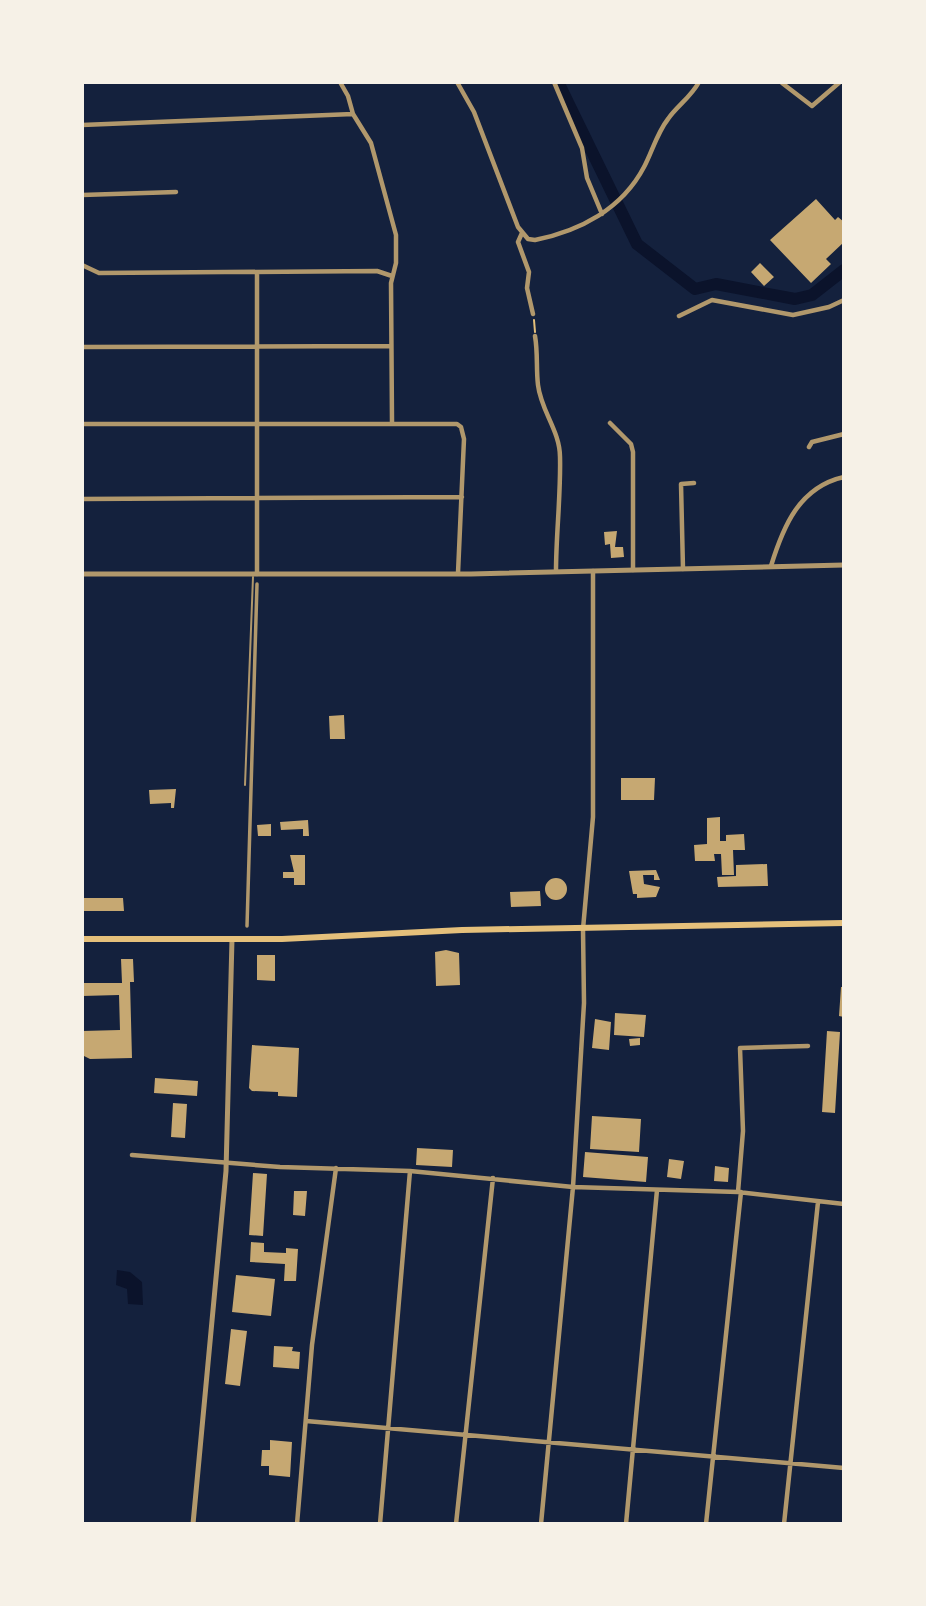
<svg xmlns="http://www.w3.org/2000/svg" width="926" height="1606" font-family="Lato,sans-serif">
	<rect width="100%" height="100%" fill="#14213d"/>
	<path fill="#0b132b" d="M117 1270 130 1272 142 1282 143 1305 128 1304 127 1289 116 1285Z"/>
	<g fill="none" stroke-linecap="round" stroke-linejoin="round">
		<path stroke="#0b132b" stroke-width="12" d="M558 82 637 244 695 289 716 284 795 299 812 295 844 270"/>
	</g>
	<path fill="#c6a872" d="M816 199 835 220 838 217 844 222V242L826 259 831 264 811 283 770 240Z
		M760 263 774 277 764 286 751 272Z
		M617 531 615 547H623L624 557 611 558 610 544 605 545 604 532Z
		M344 715 345 739H330L329 716Z
		M621 778H655L654 800H621Z
		M176 789 174 808H171V803L150 804 149 790Z
		M720 817V841H726V835L744 834 745 850H733L734 875H722L721 854H714L715 861H695L694 845 707 844V818Z
		M308 820 309 836H303V829L281 830 280 822Z
		M271 824V836H258L257 825Z
		M290 855H305V885H294V878H283V872H294Z
		M767 864 768 886 718 887 717 877 736 876V865Z
		M656 870 660 880H654V875H643L644 884 660 887 656 897 637 898V894H633L629 871Z
		M545 889a11 11 0 1 1 22 0a11 11 0 1 1-22 0Z
		M540 891 541 906 511 907 510 892Z
		M82 898H123L124 911H82Z
		M446 950 459 953 460 985 436 986 435 952Z
		M257 955H275V981L257 980Z
		M121 959H133L134 982H130L132 1058 90 1059 82 1055V1031L120 1030 119 995 82 996V983H122Z
		M841 987H844V1017L839 1016Z
		M615 1013 646 1015 644 1037 614 1035Z
		M595 1019 611 1022 609 1050 592 1048Z
		M827 1031 840 1032 835 1113 822 1112Z
		M640 1038V1045L630 1046 629 1039Z
		M252 1045 299 1048 297 1097 278 1096V1092L252 1091 249 1088Z
		M155 1078 198 1081 197 1096 154 1093Z
		M173 1103 187 1104 185 1138 171 1137Z
		M592 1116 641 1119 639 1152 590 1149Z
		M417 1148 453 1150 452 1167 416 1165Z
		M585 1152 648 1157 646 1182 583 1177Z
		M669 1159 684 1161 681 1179 667 1177Z
		M715 1166 729 1168 728 1182 714 1181Z
		M253 1173 267 1174 263 1236 249 1235Z
		M294 1191H307L305 1216 293 1215Z
		M251 1242 264 1243V1252L286 1253V1248L298 1249 296 1281H284L285 1264 250 1262Z
		M236 1275 275 1279 271 1316 232 1312Z
		M231 1329 247 1331 240 1386 225 1384Z
		M274 1346 293 1347 292 1351 300 1352 299 1369 273 1367Z
		M270 1440 292 1442 290 1477 269 1475V1466H261L262 1450H270Z"/>
	<g fill="none" stroke-linecap="round" stroke-linejoin="round">
		<path stroke="#e5c07b" stroke-width="2" d="M534 320 535 332"/>
		<path stroke="#b1986c" stroke-width="2" d="M245 785 253 577"/>
		<path stroke="#b1986c" stroke-width="3.5" d="M247 926 257 584"/>
		<path stroke="#b1986c" stroke-width="4.5" d="M340 82 348 96 353 114 371 143 396 235V263L391 283 392 422
			M457 82 474 112 518 227 528 239 535 240C580 231 622 209 644 167 652 152 657 133 668 119 677 106 691 97 699 82
			M554 82 582 148 587 178 602 214
			M782 83 812 106 840 82
			M82 125 353 114
			M82 195 176 192
			M522 233 518 242 529 272 527 288 533 314
			M82 265 99 273 377 271 392 276
			M257 272V574
			M679 316 712 300 793 315 829 307 844 300
			M535 336C538 353 536 369 538 385 541 411 560 431 560 457 561 493 556 535 556 571
			M82 347 390 346
			M610 423 631 444 633 452V570
			M82 424H457L461 427 464 439 458 573
			M809 447 812 442 844 434
			M82 499 462 497
			M771 566C783 527 799 487 844 477
			M683 569 681 484 694 483
			M132 1155 280 1167 410 1171 573 1187 738 1192 844 1204
			M738 1192 743 1131 740 1048 808 1046
			M306 1421 844 1468
			M297 1524 312 1345 336 1168
			M380 1524 410 1171
			M456 1524 493 1178
			M541 1524 573 1187 584 1003 583 929 593 817V571
			M626 1524 657 1190
			M706 1524 741 1192
			M784 1524 818 1202"/>
		<path stroke="#b1986c" stroke-width="5" d="M82 574H471L844 565
			M193 1524 226 1171 232 939"/>
		<path stroke="#e5c07b" stroke-width="6" d="M82 939H282L462 930 844 923"/>
	</g>
	<rect width="926" height="1606" fill="none" stroke="#f6f1e7" stroke-width="168"/>
</svg>
